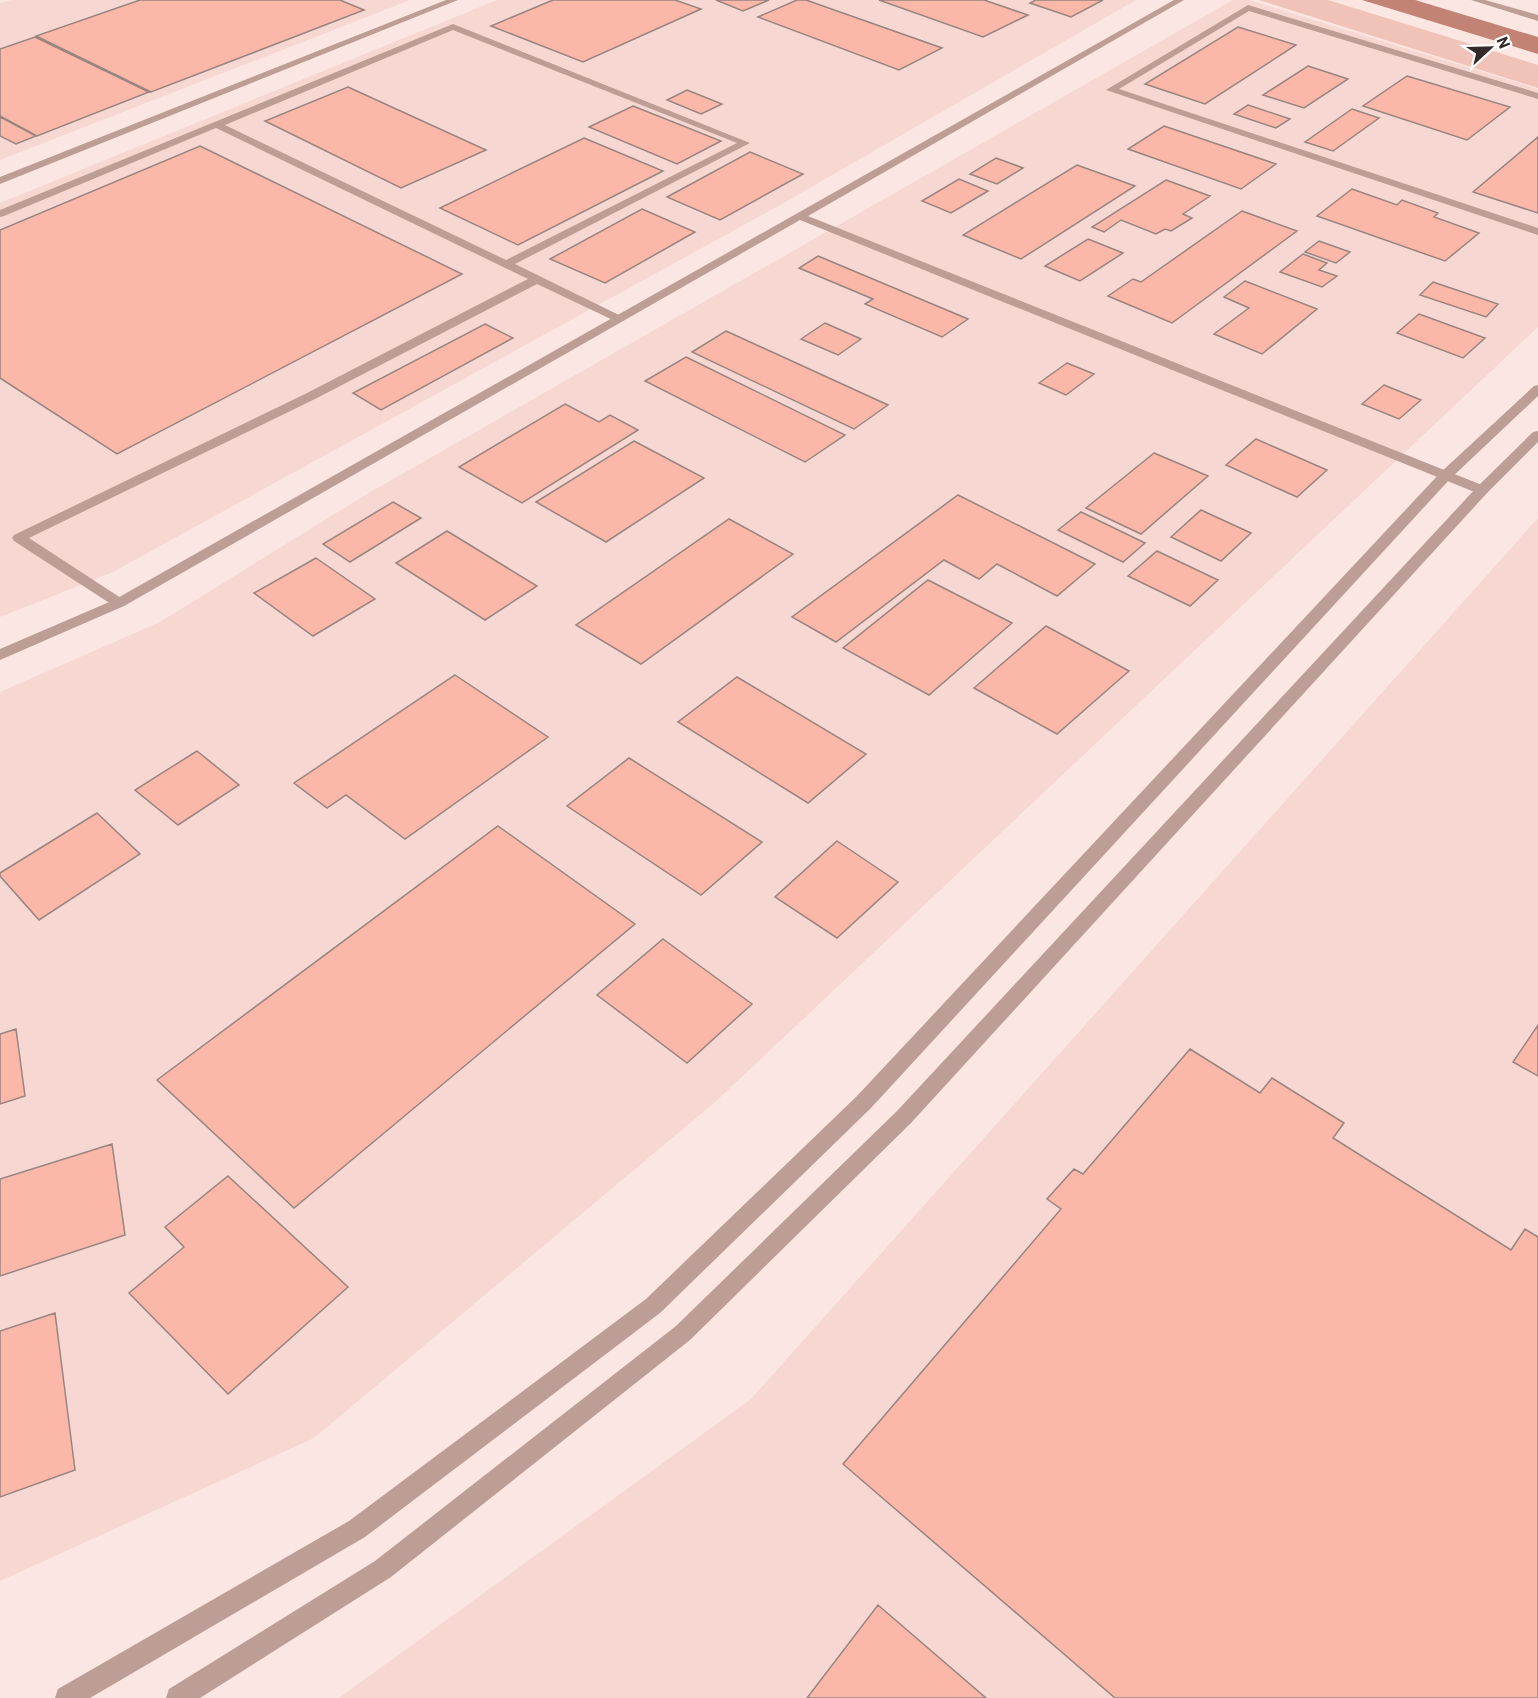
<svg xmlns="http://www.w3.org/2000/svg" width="1538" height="1698" font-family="Barlow,sans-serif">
	<rect width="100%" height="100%" fill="#fce6e1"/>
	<path fill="#f6d7d1" d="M12 0H410L0 160V3Z
		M497 0H1136L780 205 111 573 0 617V203Z
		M1233 0H1249L1538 89V327L714 1103 314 1438 0 1581V692L160 622 367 494Z
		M1538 518V1698H339L751 1399Z"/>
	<path fill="#f0c2b8" d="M1259 0H1328L1538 65V88Z"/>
	<path fill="#c28274" d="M1362 0H1415L1538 37V54Z"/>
	<path fill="#fbb7a8" stroke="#988480" stroke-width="1.5" d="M140 0H340L364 10 151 92 36 36Z
		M553 0H675L701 9 583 62 491 26Z
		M716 0H769L743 11Z
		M797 0H806L942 48 899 70 758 17Z
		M879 0H984L1028 15 983 37Z
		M1036 0H1103L1071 17 1030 3Z
		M1238 27 1296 45 1205 104 1145 84Z
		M35 37 149 92 37 136 0 116V49Z
		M1308 66 1348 79 1304 108 1263 95Z
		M1407 76 1510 107 1467 140 1363 106Z
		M348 87 486 150 401 188 265 121Z
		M687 90 722 104 701 114 667 100Z
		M1248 105 1290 119 1276 128 1234 114Z
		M633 106 721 141 677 164 589 127Z
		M1352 109 1379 118 1333 151 1305 142Z
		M0 117 36 136 16 144 0 136Z
		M1164 126 1276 164 1241 189 1128 149Z
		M1538 137V213L1473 192Z
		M584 138 663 171 518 245 440 208Z
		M200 146 462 274 117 454 0 378V230Z
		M750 152 803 174 720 220 667 197Z
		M996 158 1023 168 997 184 970 174Z
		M1077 165 1135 186 1021 259 963 235Z
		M959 179 988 191 951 213 922 201Z
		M1166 180 1210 196 1183 214 1192 218 1171 231 1165 229 1156 234 1121 220 1104 232 1092 227Z
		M1352 189 1397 205 1402 200 1438 213 1434 217 1479 233 1445 261 1317 216Z
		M642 209 695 232 605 283 550 259Z
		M1242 211 1297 231 1172 323 1108 296 1133 279 1141 282Z
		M1088 239 1123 253 1080 281 1045 266Z
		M1319 241 1350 252 1336 263 1305 252Z
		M1303 254 1327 263 1319 270 1337 276 1322 287 1280 272Z
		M818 256 968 319 942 337 865 304 873 299 799 268Z
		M1245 281 1317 309 1262 354 1214 334 1249 308 1224 297Z
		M1433 282 1498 304 1486 317 1420 295Z
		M1419 314 1485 338 1463 358 1397 333Z
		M825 323 861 339 838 355 801 339Z
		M485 324 513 338 381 410 353 393Z
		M726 331 888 405 854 429 692 352Z
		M686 357 845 435 805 462 645 381Z
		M1067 363 1094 374 1066 395 1039 383Z
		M1384 385 1421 400 1399 419 1362 404Z
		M565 404 599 422 610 415 638 430 522 503 459 467Z
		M1256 439 1327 470 1297 497 1226 465Z
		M634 441 704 478 606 542 536 502Z
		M1154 453 1208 476 1141 534 1086 508Z
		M958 495 1095 564 1057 596 997 564 979 579 944 560 836 642 792 617Z
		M393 502 421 518 350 562 323 544Z
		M1201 510 1251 533 1221 561 1171 537Z
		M1081 512 1145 543 1123 562 1058 530Z
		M729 519 793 554 641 664 576 625Z
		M447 531 537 586 485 620 396 563Z
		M1157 551 1218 580 1190 606 1128 576Z
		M316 558 375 599 313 636 254 593Z
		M928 580 1012 623 929 695 843 648Z
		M1046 626 1129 671 1057 734 974 688Z
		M455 675 548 737 405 839 346 795 327 808 294 783Z
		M737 677 866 754 808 803 678 722Z
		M197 751 239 785 178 825 135 790Z
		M629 758 762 842 701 895 567 806Z
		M97 813 140 854 39 920 0 876V873Z
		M498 826 635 924 294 1208 157 1080Z
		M837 841 898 882 837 938 775 897Z
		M663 939 752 1004 687 1063 597 995Z
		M1538 1025V1076L1513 1062Z
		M16 1029 25 1096 0 1104V1034Z
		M1190 1049 1260 1093 1272 1078 1344 1123 1333 1138 1511 1250 1525 1229 1538 1237V1698H1115L843 1464 1061 1209 1047 1199 1074 1169 1083 1174Z
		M112 1144 125 1235 0 1276V1179Z
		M228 1176 348 1287 228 1394 129 1293 184 1247 165 1227Z
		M55 1313 75 1470 0 1497V1331Z
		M878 1605 986 1698H807Z"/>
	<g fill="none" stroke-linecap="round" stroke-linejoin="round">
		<path fill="#bc9e97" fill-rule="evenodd" d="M1248 5 1538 93V99L1249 11 1119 89 1538 228V235L1106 90Z
			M453 24 750 143 515 264 623 317V321H615L537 284 315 399 29 538 124 600 126 603 124 606H114L14 541 12 538 14 535 307 393 528 279 216 128 4 216 0 217V210ZM453 30 737 143 506 260 225 125Z"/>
		<path fill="#bc9e97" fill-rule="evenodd" d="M446 0H458L0 184V177Z
			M1174 0H1184L808 216 1487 487 1489 490 1487 493H1477L800 220 124 606 0 660V649L114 600Z
			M1471 0H1485L1538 15V21Z"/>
		<path fill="#bc9e97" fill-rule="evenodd" d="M1538 385V396L1450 479 871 1108 660 1313 365 1537 90 1698H55L58 1689 349 1521 646 1299 857 1096 1440 473 1534 386Z
			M1538 431V442L1487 493 911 1123 690 1340 391 1577 200 1698H166L169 1689 375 1561 676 1326 897 1111 1477 487 1533 432Z"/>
	</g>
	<g transform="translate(1490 48) rotate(68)" stroke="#ffffff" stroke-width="4.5" paint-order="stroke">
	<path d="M0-4.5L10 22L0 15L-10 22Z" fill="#332a29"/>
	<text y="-9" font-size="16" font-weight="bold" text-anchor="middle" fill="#332a29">N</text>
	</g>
</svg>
